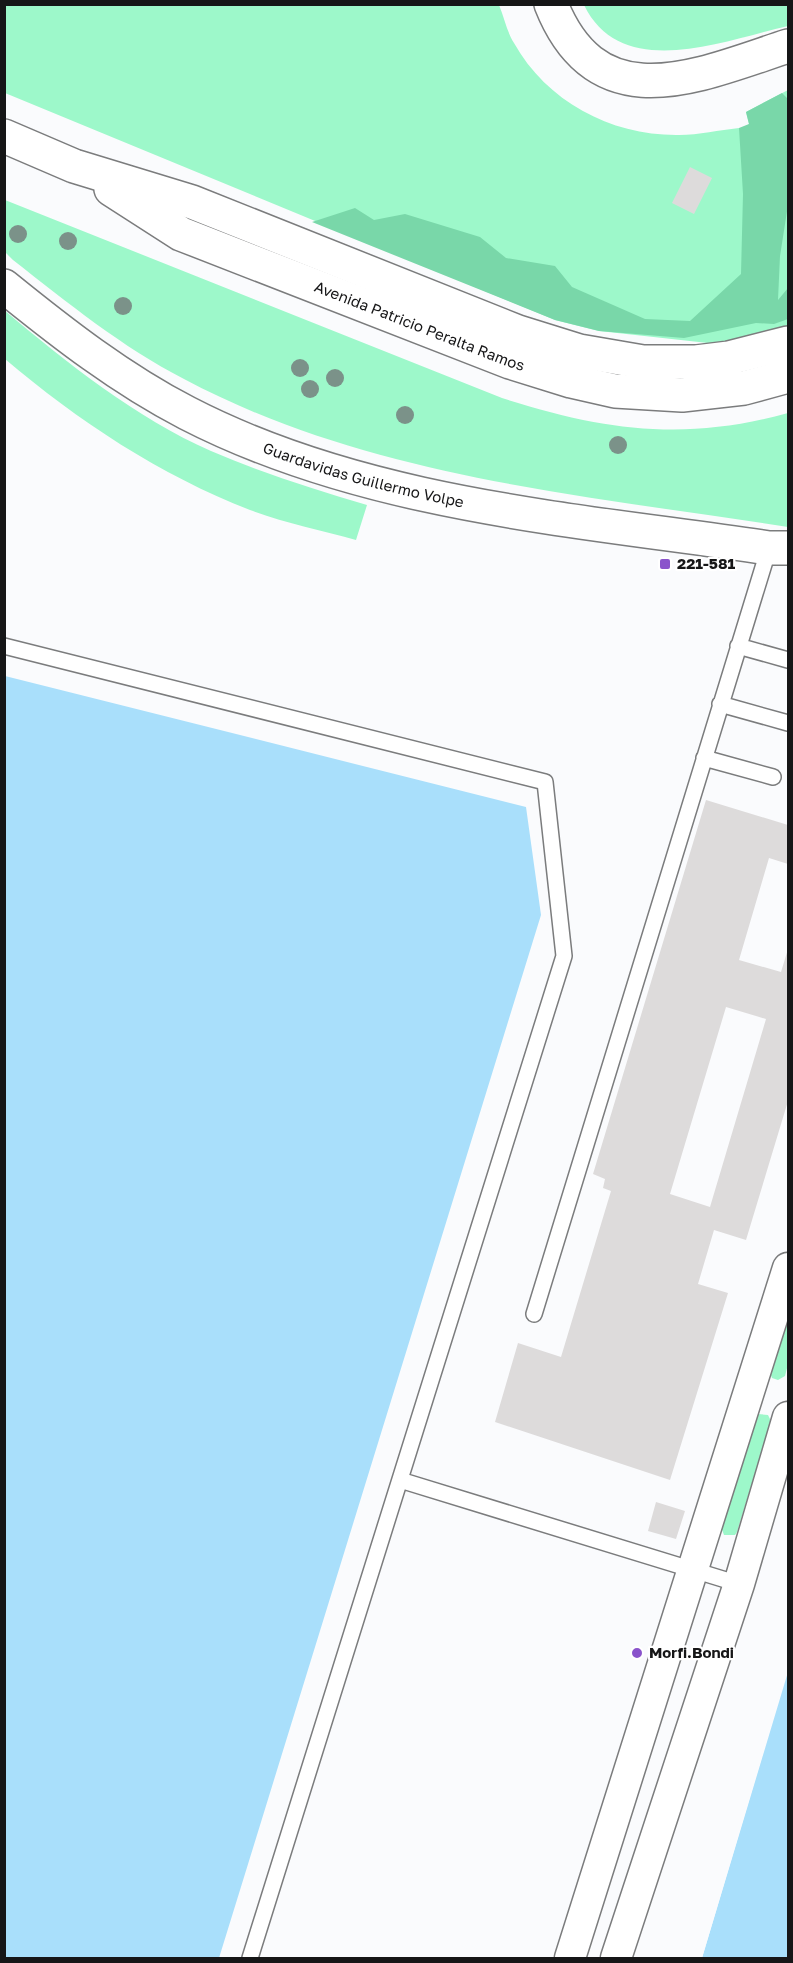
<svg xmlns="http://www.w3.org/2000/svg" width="793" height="1963" font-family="'Golos Text',sans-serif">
	<rect width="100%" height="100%" fill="#fafbfd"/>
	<path fill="#9df8ca" d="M4 5H499C504 17 507 32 514 43 547 102 612 136 679 135 699 135 719 130 739 128L744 131 749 124 746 112 788 90V326L717 344 599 331 555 320 5 93Z
		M584 5H788V26C725 40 622 83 584 5Z
		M5 200 502 398C602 430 685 442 788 413V527C584 495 370 478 184 379 122 347 68 303 13 260L5 252Z
		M4 310C67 363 136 418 211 451 262 473 314 489 367 505L356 540C321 530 284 523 250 510 160 475 78 421 5 359Z
		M788 1308V1364L785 1376 778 1380 772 1378 769 1371Z
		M758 1414 768 1415 771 1421 737 1532 735 1535H724L721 1527Z"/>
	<path fill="#79d7a9" d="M782 93 788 99V205L780 256 778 300 788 288V319L774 324 756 323 684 338 599 331 555 320 312 222 355 208 374 220 405 214 480 237 506 258 555 266 572 287 645 319 690 321 741 274 743 194 739 128 749 124 746 112Z"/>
	<path fill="#a9dffb" d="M5 676 526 807 541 915 219 1958H5Z
		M788 1672V1958H702Z"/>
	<path fill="#fafbfd" d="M788 1669 702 1958H699L786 1671Z"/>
	<path fill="#dddbdb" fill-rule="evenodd" d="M690 167 712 178 694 214 672 203Z
		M706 800 788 825V864L769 858 739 960 781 972 788 949V1101L746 1240 714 1230 698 1284 728 1293 670 1480 495 1422 518 1343 561 1357 611 1191 603 1188 605 1179 593 1174ZM726 1007 766 1019 710 1207 670 1194Z
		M656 1502 685 1511 676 1539 648 1531Z"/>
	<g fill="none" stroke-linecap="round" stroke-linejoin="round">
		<defs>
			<path id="lane" d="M4 646 545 782 564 956 250 1958
				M738 646 788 660
				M720 704 788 723
				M704 758 773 777
				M534 1314 769 548
				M400 1480 739 1584"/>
			<path id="street" d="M570 1958 788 1268
				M616 1958 739 1584 788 1417"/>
			<g id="secondary">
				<path d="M551 4C598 123 699 75 788 46"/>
				<path id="s1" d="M4 286C62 333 121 379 187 413 365 505 573 519 769 548H788"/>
			</g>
			<g id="primary">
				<path d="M4 136 74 166 192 202 518 332 579 351 643 362H696L729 358 788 343"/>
				<path id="s2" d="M111 189 181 234 510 362 571 381 615 391 682 395 744 388 788 376"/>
			</g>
		</defs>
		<use href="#lane" stroke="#7b7c7d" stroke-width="18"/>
		<use href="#street" stroke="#7b7c7d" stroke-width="33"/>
		<use href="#secondary" stroke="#7b7c7d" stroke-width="36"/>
		<use href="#primary" stroke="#7b7c7d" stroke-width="36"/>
		<use href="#lane" stroke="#fff" stroke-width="15"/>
		<use href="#street" stroke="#fff" stroke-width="30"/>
		<use href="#secondary" stroke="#fff" stroke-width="33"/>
		<use href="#primary" stroke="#fff" stroke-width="33"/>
	</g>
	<g fill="#7b9289">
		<circle cx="18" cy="234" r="9"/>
		<circle cx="68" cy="241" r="9"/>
		<circle cx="123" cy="306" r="9"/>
		<circle cx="300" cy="368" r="9"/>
		<circle cx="335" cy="378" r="9"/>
		<circle cx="310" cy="389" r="9"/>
		<circle cx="405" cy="415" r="9"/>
		<circle cx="618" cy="445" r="9"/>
	</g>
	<g fill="#8a53cb" stroke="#fff" stroke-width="2">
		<rect x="659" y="558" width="12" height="12" rx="3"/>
		<circle cx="637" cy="1653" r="6"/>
	</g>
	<g text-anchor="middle" stroke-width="4.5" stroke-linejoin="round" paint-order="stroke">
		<g font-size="15" fill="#161617" stroke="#fff">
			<text dy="5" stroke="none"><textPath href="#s2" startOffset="339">Avenida Patricio Peralta Ramos</textPath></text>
			<text dy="5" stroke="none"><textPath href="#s1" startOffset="411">Guardavidas Guillermo Volpe</textPath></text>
		</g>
		<g font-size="15" font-weight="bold" fill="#161617" stroke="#fff" text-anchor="start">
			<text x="677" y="569">221-581</text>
			<text x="649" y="1658">Morfi.Bondi</text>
		</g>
	</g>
	<rect width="793" height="1963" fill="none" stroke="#161617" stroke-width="12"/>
</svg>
